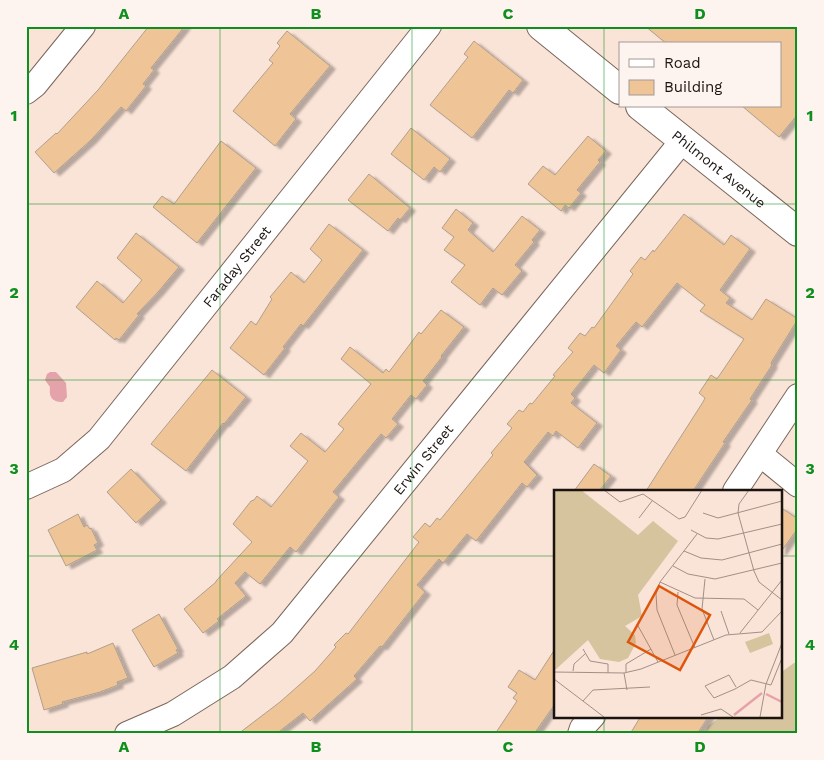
<svg xmlns="http://www.w3.org/2000/svg" width="824" height="760" font-family="'Work Sans',sans-serif">
	<defs>
		<filter id="shadow"><feDropShadow dx="5.5" dy="3" stdDeviation="1" flood-color="#0004"/></filter>
	</defs>
	<rect width="100%" height="100%" fill="#fae3d7"/>
	<path fill="#d5c49d" d="M794 663H798V734H705L708 726 722 716H780V673Z"/>
	<path fill="#e4a3aa" d="M50 372H56L66 383 67 397 63 402C51 402 49 396 50 387L45 380 47 374Z"/>
	<path fill="#efc496" stroke="#af9f8f" filter="url(#shadow)" d="M149 26H185L151 68 154 70 143 84 146 86 126 111 121 107 91 140 54 173 35 152 56 133 57 134 98 90Z
		M645 26H798V114L779 137 742 106H780V44H667Z
		M287 31 330 66 290 114 296 119 275 146 233 111 273 63 269 60 280 46 277 43Z
		M474 41 523 80 513 93 509 90 472 138 430 105 468 57 464 54Z
		M411 128 450 159 440 172 434 167 424 180 391 154Z
		M588 136 606 151 598 160 600 162 577 190 581 193 569 208 565 205 561 211 528 184 543 166 555 175Z
		M221 141 256 168 197 243 153 207 162 196 174 204Z
		M369 174 410 208 400 220 398 218 388 231 348 200Z
		M456 209 473 223 468 230 493 252 522 216 540 230 532 240 534 242 515 265 522 271 502 295 493 288 480 305 451 282 465 265 444 250 454 237 442 228Z
		M684 214 724 245 731 235 750 249 720 290 730 298 726 303 752 320 766 299 798 319 772 361 771 364 772 365 750 399 752 400 723 442 725 443 693 491H646L703 402 705 398 699 393 711 375 717 379 744 339 700 311 705 305 677 283 642 327 636 322 616 346 621 350 604 373 594 365 571 394 575 398 571 403 597 423 578 448 556 431 553 436 548 432 524 462 537 475 527 487 522 483 476 541 467 534 443 563 439 559 417 585 425 592 382 647 380 646 354 676 357 679 310 721 303 713 276 734H238L280 702 315 671 336 647 334 645 346 633 348 634 419 542 413 537 425 523 430 527 437 518 440 520 493 455 491 453 512 428 507 424 519 410 523 412 530 403 532 404 555 376 553 375 573 352 568 348 580 333 585 336 592 327 594 328 633 274 630 271 641 257 645 260 653 250 654 252Z
		M329 224 363 250 303 326 301 324 283 347 285 348 264 375 230 348 251 321 256 325 272 299 270 297 291 272 304 283 322 260 310 249Z
		M136 233 179 267 158 292 137 314 139 315 119 340 116 338 115 340 76 307 97 281 123 303 142 280 117 258Z
		M441 310 464 327 441 356 442 357 423 381 427 385 416 399 411 395 392 419 398 424 386 438 381 434 333 492 339 497 296 552 290 547 260 584 245 572 235 583 246 596 217 619 219 621 203 633 184 609 216 582V581L252 542 233 524 251 501 254 500 257 496 271 507 308 461 290 446 301 433 325 452 344 429 338 424 371 384 341 359 350 347 383 373 386 369 389 372 419 332 421 334Z
		M212 370 246 397 224 424 223 423 186 471 151 444Z
		M594 464 611 476 599 491H574Z
		M131 469 161 500 136 523 107 492Z
		M780 507 798 519V528L780 553Z
		M78 514 84 527 87 525 90 529 91 528 98 543 94 545 97 550 66 566 48 530Z
		M159 614 178 649 176 650 178 653 154 667 132 630Z
		M113 643 128 678 117 682 118 685 100 692 62 702 63 704 44 710 32 668 87 652V654Z
		M555 649V704L534 734H495L517 701 513 698 517 693 508 687 519 670 535 680Z
		M641 716H709L697 734H630Z"/>
	<g fill="none" stroke-linecap="round" stroke-linejoin="round">
		<defs>
			<g id="minor">
				<path d="M26 92 35 85 83 26"/>
				<path d="M760 454 798 485"/>
				<path id="s1" d="M26 487 63 470 99 439 429 26"/>
				<path d="M735 491 798 396"/>
				<path id="s2" d="M127 734 173 714 232 677 282 633 683 140"/>
				<path d="M580 734 582 728 593 716"/>
			</g>
			<g id="major">
				<path d="M541 26 620 90"/>
				<path id="s3" d="M640 106 798 232"/>
			</g>
		</defs>
		<use href="#minor" stroke="#79665b" stroke-width="26"/>
		<use href="#major" stroke="#79665b" stroke-width="30"/>
		<use href="#minor" stroke="#fff" stroke-width="24"/>
		<use href="#major" stroke="#fff" stroke-width="28"/>
	</g>
	<path fill="none" stroke="#0f8f1e" stroke-width="1" stroke-opacity="0.55" d="M220 26V734M412 26V734M604 26V491M26 204H798M26 380H798M26 556H555M780 556H798M604 716V734"/>
	<g text-anchor="middle" stroke-width="4" stroke-linejoin="round" paint-order="stroke">
		<g font-size="14" fill="#1b130f" stroke="#fdf3ef">
			<text dy="5" stroke="none"><textPath href="#s3" startOffset="101">Philmont Avenue</textPath></text>
			<text dy="5" stroke="none"><textPath href="#s1" startOffset="309">Faraday Street</textPath></text>
			<text dy="5" stroke="none"><textPath href="#s2" startOffset="410">Erwin Street</textPath></text>
		</g>
	</g>
	<g transform="translate(554 490)">
		<rect width="228" height="228" fill="#fae3d7"/>
		<path d="M0 0H27L84 45 99 31 124 51 84 105 88 126 71 136 81 145 82 153 74 168 65 172 46 169 34 150 0 181ZM215 143 219 154 196 163 191 152Z" fill="#d5c49d"/>
		<path fill="none" stroke="#e4a3aa" stroke-width="2.5" d="M212 204 228 212M180 225 208 203"/>
		<path fill="none" stroke="#a19087" stroke-width="1" d="M50 0 66 12 89 4 125 29 131 27 148 0M195 0 185 14 184 23 200 81 205 92 228 110M149 23 164 28 228 11M85 28 98 11M137 40 152 48 164 49 228 34M130 61 147 68 168 70 228 54M119 76 134 84 161 89 228 73M151 89 148 119 160 150M106 92 141 108 190 109 204 120M124 102 123 115 141 158M167 121 175 144M83 134 104 172M186 143 228 90M29 159 36 171 54 174V183M121 165 103 120 102 104 106 92 143 44M19 181 20 174 31 164M0 182 70 183 87 179 172 145 208 142 228 121M72 182V174L97 159M70 183 73 200M0 189 50 227M182 197 175 185 151 196 160 208 181 199 197 190 217 195 228 168M29 211 39 200 96 197M147 225 167 219 179 227M206 227 212 194 228 153"/>
		<path fill="#de560c" fill-opacity="0.15" stroke="#de560c" stroke-width="2.5" d="M105 96 156 125 126 180 74 152Z"/>
		<rect width="228" height="228" fill="none" stroke="#1b130f" stroke-width="2.5"/>
	</g>
	<rect width="824" height="760" fill="none" stroke="#fdf3ef" stroke-width="55"/>
	<rect x="619" y="42" width="162" height="65" fill="#fdf3ef" stroke="#a39995"/>
	<rect x="629" y="59" width="25" height="8" fill="#ffffff" stroke="#a39995"/>
	<text x="664" y="68" font-size="15" fill="#1b130f">Road</text>
	<rect x="629" y="80" width="25" height="15" fill="#efc496" stroke="#a39995"/>
	<text x="664" y="92" font-size="15" fill="#1b130f">Building</text>
	<rect x="28" y="28" width="768" height="704" fill="none" stroke="#0f8f1e" stroke-width="2"/>
	<g font-size="16" text-anchor="middle" font-weight="bold" fill="#0f8f1e">
		<text x="124" y="19">A</text>
		<text x="316" y="19">B</text>
		<text x="508" y="19">C</text>
		<text x="700" y="19">D</text>
		<text x="14" y="121">1</text>
		<text x="810" y="121">1</text>
		<text x="14" y="298">2</text>
		<text x="810" y="298">2</text>
		<text x="14" y="474">3</text>
		<text x="810" y="474">3</text>
		<text x="14" y="650">4</text>
		<text x="810" y="650">4</text>
		<text x="124" y="752">A</text>
		<text x="316" y="752">B</text>
		<text x="508" y="752">C</text>
		<text x="700" y="752">D</text>
	</g>
</svg>
